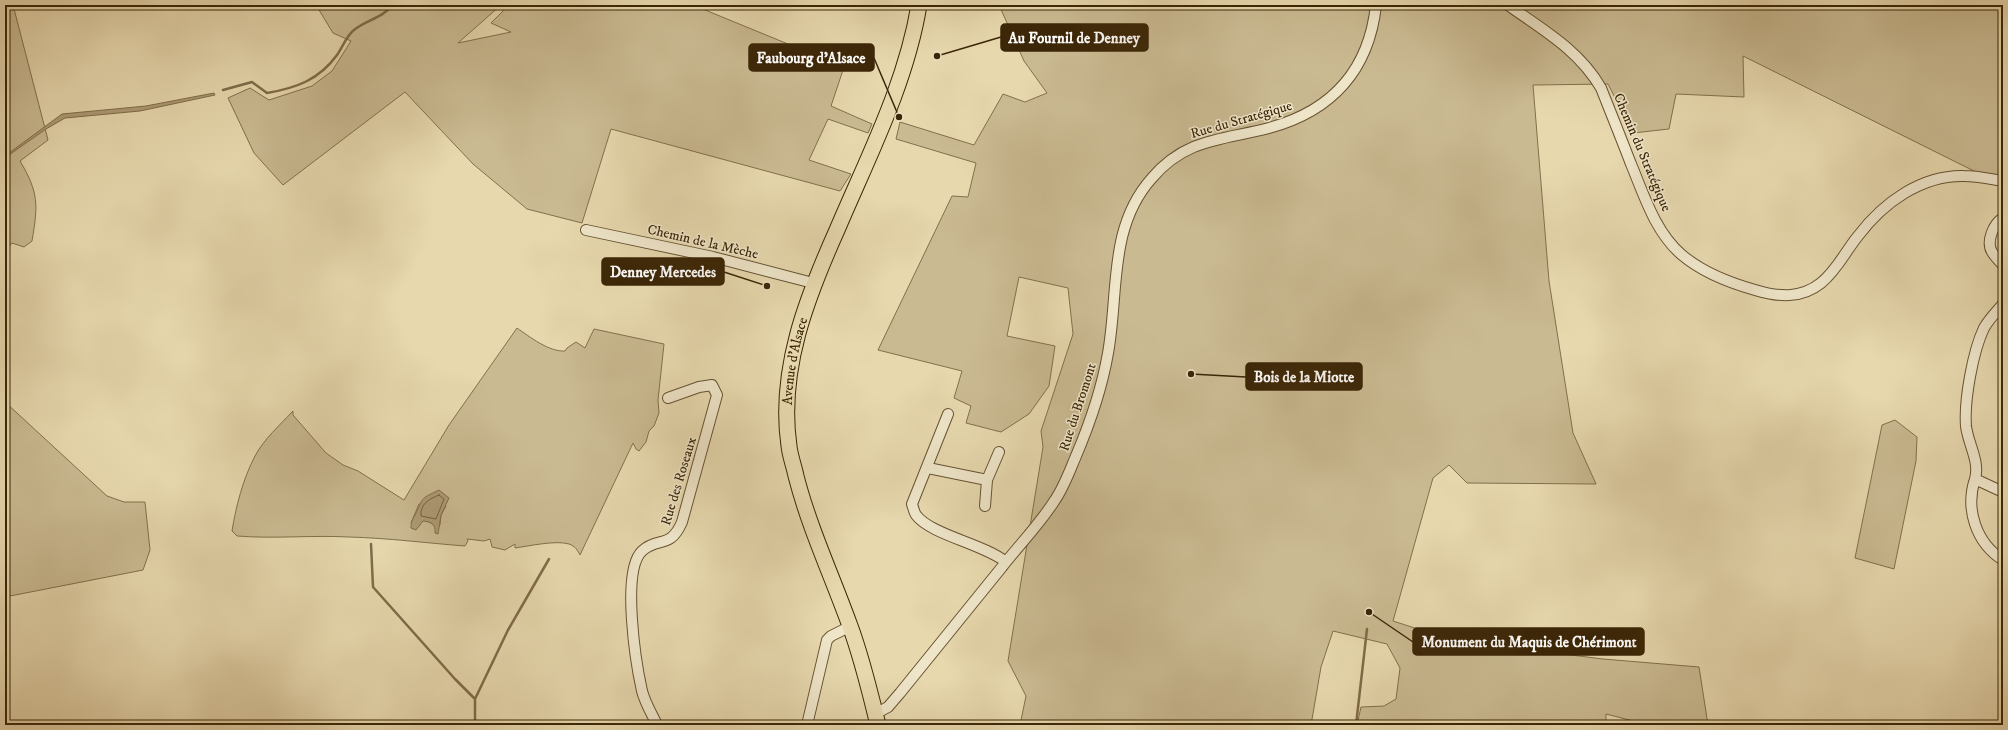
<svg xmlns="http://www.w3.org/2000/svg" width="2008" height="730" font-family="'IM FELL DW Pica',serif">
	<rect width="100%" height="100%" fill="#e7d8ae"/>
	<filter id="stains"><feTurbulence type="fractalNoise" baseFrequency=".005" numOctaves="4"/><feColorMatrix values="0 0 0 0 .2 0 0 0 0 .09 0 0 0 0 .02 0 0 0 .5 -.17"/></filter>
	<radialGradient id="worn" r=".72"><stop offset=".6" stop-color="#630" stop-opacity="0"/><stop offset="1" stop-color="#630" stop-opacity=".3"/></radialGradient>
	<path fill="#caba92" stroke="#82704c" fill-rule="evenodd" d="M5 5H13L48 140 20 161C39 193 38 205 32 241L24 247 12 243 5 251Z
		M316 5H501L458 43 511 32 491 23 509 5H693L844 67 831 106 872 124 868 133 828 119 809 160 851 174 840 191 611 129 582 223 527 209 473 164 405 92 283 185 254 153 228 98 250 88 269 100 312 86 332 71 351 41 333 33Z
		M999 5H2003V177L1980 174 1743 56 1744 97 1676 94 1669 129 1633 133 1608 84 1533 85 1549 281 1573 433 1596 484 1467 483 1449 465 1433 478 1393 621 1452 640 1603 659 1699 667 1708 725H1649L1606 714V725H1357L1361 707 1384 706 1396 699 1400 668 1387 644 1333 631 1321 667 1311 725H1020L1026 696 1008 661 1043 447 1041 431 1073 334 1068 288 1019 277 1007 336 1055 346 1049 386 1029 414 1001 432 966 423 971 406 954 398 962 371 878 350 952 196 968 197 976 163 896 139 900 122 974 145 1003 94 1025 102 1047 93 1024 61Z
		M517 328C530 337 549 352 565 351L567 348 576 342 585 348 594 329 664 344 658 400 659 413 654 426 649 431 646 442 639 451 636 449 633 443 580 555C578 551 575 546 569 544 556 540 529 546 515 548V544L505 550 492 547 490 539 484 541 467 539 468 541 465 546C426 543 388 538 349 537 312 535 274 539 237 536L232 531C236 506 243 479 255 456 264 439 280 425 293 411V415L326 453 343 465 358 471 404 500 449 425ZM419 504 446 506 441 515 440 525 436 528C433 523 429 521 423 520L419 524 411 523Z
		M5 402 107 496 124 502H145L150 550 143 570 5 597Z
		M1895 420 1917 437 1916 461 1894 569 1855 558 1882 425Z"/>
	<path fill="#ad9b75" stroke="#7f6c49" d="M214 93 215 95 140 111 65 118 46 129 6 157 5 156 62 114 146 106Z
		M439 490 449 498 441 515 438 534 435 533C436 524 431 522 423 521L416 530 411 528C411 521 413 519 416 513 424 496 421 499 439 490Z"/>
	<g fill="none" stroke-linecap="round" stroke-linejoin="round">
		<path stroke="#74603e" stroke-width="1" d="M439 495 444 499 436 519 421 516C420 504 429 499 439 495Z"/>
		<path stroke="#7f6c49" stroke-width="2.5" d="M223 90 252 82 267 93C296 88 319 80 337 55 342 48 347 35 354 30 366 20 383 18 392 5
			M371 544 373 587 455 679 475 699
			M475 725V699L508 630 549 559
			M1356 725 1367 629"/>
		<defs>
			<path id="minor" d="M1508 5C1543 30 1579 50 1601 88 1611 113 1621 138 1631 164 1644 195 1655 232 1682 255 1702 272 1730 283 1755 290 1778 297 1801 299 1821 283 1837 270 1845 252 1858 236 1883 203 1921 175 1964 176 1977 176 1990 179 2003 181
				M2003 218C1993 224 1986 242 1992 252 1995 257 1999 261 2003 265
				M586 230 713 257 813 283
				M2003 304C1997 311 1989 319 1984 328 1973 351 1964 400 1966 426 1968 444 1980 461 1975 479L2003 492
				M948 414 912 504C913 507 914 512 916 515 931 535 984 544 1006 562
				M928 468 987 480 999 452
				M1975 479C1965 509 1976 543 2003 560
				M985 506 987 480
				M875 714 888 707 900 693C934 651 968 609 1002 567 1019 545 1040 524 1055 500 1064 487 1070 470 1076 456 1090 423 1102 388 1108 353 1119 292 1108 227 1152 178 1186 138 1223 140 1269 128 1332 111 1369 70 1376 5
				M657 725C652 714 645 703 642 691 636 664 621 571 642 551 658 536 670 550 682 522L717 395 712 385 699 387 668 398
				M807 725 827 640 831 636 851 626"/>
			<g id="primary">
				<path id="s1" d="M878 725C870 692 862 658 850 626 832 576 809 527 796 476 794 466 790 456 789 446 778 370 807 297 837 230 868 157 906 84 919 5"/>
			</g>
		</defs>
		<use href="#minor" stroke="#665231" stroke-width="12"/>
		<use href="#primary" stroke="#3b2607" stroke-width="17"/>
		<use href="#minor" stroke="#efe6ca" stroke-width="10"/>
		<use href="#primary" stroke="#e7d8ae" stroke-width="15"/>
	</g>
	<g text-anchor="middle" stroke-width="3" stroke-linejoin="round" paint-order="stroke">
		<g font-size="14" fill="#3b2607" stroke="#efe6ca">
			<text transform="translate(1241 119) rotate(-16)" y="5">Rue du Stratégique</text>
			<text transform="translate(1643 152) rotate(67)" y="5">Chemin du Stratégique</text>
			<text transform="translate(703 241) rotate(13)" y="5">Chemin de la Mèche</text>
			<text dy="5" stroke="none"><textPath href="#s1" startOffset="379">Avenue d'Alsace</textPath></text>
			<text transform="translate(1077 407) rotate(-72)" y="5">Rue du Bromont</text>
			<text transform="translate(678 481) rotate(-73)" y="5">Rue des Roseaux</text>
		</g>
	</g>
	<path fill="none" stroke="#3b2607" stroke-width="1.5" d="M937 56L1001 37M899 117L874 58M767 286L724 272M1191 374L1246 377M1369 612L1413 642"/>
	<g fill="#3b2607" stroke="#efe6ca" stroke-width="1.5">
		<circle cx="937" cy="56" r="4"/>
		<circle cx="899" cy="117" r="4"/>
		<circle cx="767" cy="286" r="4"/>
		<circle cx="1191" cy="374" r="4"/>
		<circle cx="1369" cy="612" r="4"/>
	</g>
	<g fill="#3b2607" stroke="#3b2607" stroke-width="1.5">
		<rect x="1001" y="24" width="147" height="27" rx="4"/>
		<rect x="749" y="44" width="125" height="27" rx="4"/>
		<rect x="602" y="258" width="122" height="27" rx="4"/>
		<rect x="1246" y="363" width="116" height="27" rx="4"/>
		<rect x="1413" y="628" width="231" height="27" rx="4"/>
	</g>
	<g font-size="15" text-anchor="middle" font-weight="bold" fill="#fff">
		<text x="1074" y="43">Au Fournil de Denney</text>
		<text x="811" y="63">Faubourg d'Alsace</text>
		<text x="663" y="277">Denney Mercedes</text>
		<text x="1304" y="382">Bois de la Miotte</text>
		<text x="1529" y="647">Monument du Maquis de Chérimont</text>
	</g>
	<rect width="2008" height="730" fill="none" stroke="#e7d8ae" stroke-width="20"/>
	<rect x="6" y="6" width="1996" height="718" fill="none" stroke="#3b2607" stroke-width="2"/>
	<rect x="10" y="10" width="1988" height="710" fill="none" stroke="#3b2607"/>
	<rect width="100%" height="100%" filter="url(#stains)"/>
	<rect width="100%" height="100%" fill="url(#worn)"/>
</svg>
